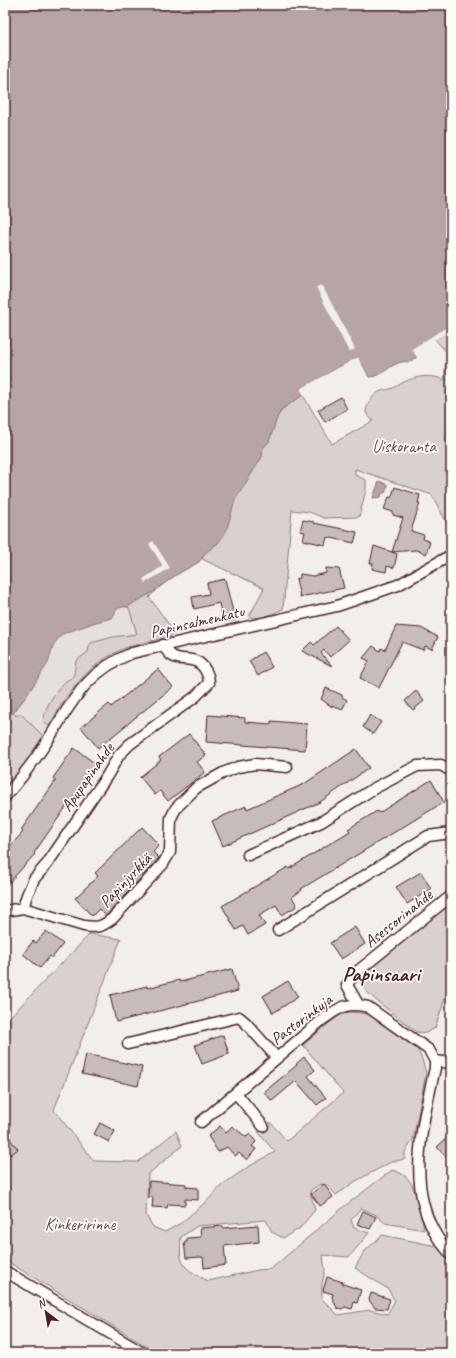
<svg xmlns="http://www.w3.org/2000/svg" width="456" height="1358" font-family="Caveat,sans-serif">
	<rect width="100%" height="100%" fill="#f2efeb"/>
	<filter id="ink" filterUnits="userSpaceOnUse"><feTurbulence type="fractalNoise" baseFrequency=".025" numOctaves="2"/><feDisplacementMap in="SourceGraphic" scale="8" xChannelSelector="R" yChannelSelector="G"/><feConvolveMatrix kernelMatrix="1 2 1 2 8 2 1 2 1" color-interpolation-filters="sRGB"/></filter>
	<g filter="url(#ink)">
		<path fill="#e5dfdd" d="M123 606 129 608V612L154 638 105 649 74 670 63 695 48 726 41 737 13 713 25 698 48 663 56 640 65 632 96 622 112 618 116 610Z"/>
		<path fill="#d9d0cf" stroke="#92787d" d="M451 326V418L445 440 451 442V531L432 495 355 469V475L366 480V490L359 517 324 518 309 512 292 510 283 609C272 614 261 620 249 617L264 588 202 559 205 553 234 445 292 402 303 395 332 444 373 421 366 413C366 405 373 394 381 391 384 389 387 390 390 389 395 388 400 384 404 382 416 376 432 374 444 380L447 353 434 338Z
			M157 590 149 597 175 633 170 637C155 640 140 643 125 648 91 662 65 693 50 726L45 724C40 712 57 689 66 681 68 679 72 679 73 676 75 672 75 665 76 661L88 652 89 647 91 643 113 637 137 634 129 608 127 607V601Z
			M5 698 17 708 13 713 17 716 20 713 42 735 43 738 32 755 5 789Z
			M451 901V981L435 1028 426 1033 417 1032 378 1002 367 992 358 979Z
			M90 934 121 939 54 1110 94 1161 138 1162 176 1131 182 1146 148 1174 146 1215 153 1227 165 1232 181 1223 207 1201 222 1185 248 1167 275 1152 258 1132 270 1122 287 1141 343 1093 303 1045 339 1015 350 1012 368 1014 417 1049 422 1059 426 1073 413 1140 405 1152V1159L391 1162 356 1181 336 1195 327 1185 320 1184 310 1191 315 1210 300 1228 283 1238 272 1232 266 1220 197 1226 181 1237C178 1266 184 1268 208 1281L258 1270 271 1269 346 1205 392 1170C414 1176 414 1190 419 1208 421 1216 423 1222 424 1230L385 1223 376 1215 361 1208 351 1220 354 1228 369 1233 349 1257 323 1255 325 1270 322 1283V1299L338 1315 370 1310 387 1314 395 1301 388 1289 355 1268 364 1252 382 1235 437 1246 451 1262V1353H155L146 1346 5 1260V1022Z"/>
		<path fill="#b7a5a6" stroke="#8b6f75" d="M5 5H451V326L415 349 417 357 409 362C393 359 384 377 369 377L358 357 300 389 303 395 282 409 277 418 269 442 263 448 262 457 235 500 226 532 218 543 205 553 199 562 176 575 153 592 127 607C116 606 116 612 112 618L96 622 62 634 54 644 48 663 25 698 13 713 5 714Z
			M379 481 388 485 385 493H382L381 497 373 498Z"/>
		<path fill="#f2efeb" d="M322 285 355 349 349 352 316 287Z
			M445 328 448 331 418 350V359L412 349Z
			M358 357 367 374 365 375 357 360 303 390 304 392 302 393 300 389Z
			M153 541 170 568 145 583 143 579 163 566 149 544Z"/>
		<path fill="#c8bbbb" stroke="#4a1f2b" d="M341 397 347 409 325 422 318 410Z
			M395 487 420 495 418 503H420L411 531 424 535 423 539 430 542 426 554 416 550 392 552 397 554 394 568 387 566 386 572 372 569 373 563H370L374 546 392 552 403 518 393 515V512L384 509 389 497 391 498Z
			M303 520 314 522V523L357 532 354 543 327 537 325 545 303 540 305 532 300 531Z
			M326 568 339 569 344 588 300 597 296 579 300 578V574L313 576 326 573Z
			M225 579 235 620 223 622 219 603 194 609 192 597 209 594 207 583Z
			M336 626 349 640 330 657 324 650 321 653 332 666 302 651 311 642 314 645Z
			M396 626 421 628 438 637 432 649 425 646 423 650 402 642 379 688 360 678 369 661 363 658 373 646 380 651 381 648 385 650Z
			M263 652 272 667 258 676 249 661Z
			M158 669 173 687 98 748 81 727 109 704 111 707Z
			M326 688 342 695V697L347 700 342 710 332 705V707L321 699Z
			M416 691 424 701 413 710 405 701Z
			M208 715 245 718V722L271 724V721L307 724 305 750 206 742Z
			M370 715 381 722 373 734 363 727Z
			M189 734 206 755 197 762 205 772 168 801 160 791 155 795 140 777 161 760 159 757Z
			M74 748 96 764 34 853 35 854 5 887V852L23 832 21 830 56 780 53 778Z
			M356 749 369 768 320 802 223 846 212 821 246 806 247 809 304 784Z
			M431 780 444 802 301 889 302 890 292 897 297 906 282 915 276 905 259 915 265 925 248 935 243 926 236 930 222 906 288 867 289 869 350 831 348 829 377 811 379 813Z
			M142 827 159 845 153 852 159 858 108 914 106 916 99 909 92 916 75 898 98 876 95 873Z
			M421 872 431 889 407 904 396 887Z
			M355 927 365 944 341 959 330 943Z
			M46 931 63 944 52 958 50 956 40 968 23 954 33 941 36 943Z
			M232 969 238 991 116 1022 110 995 147 986V988L179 980 180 982Z
			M288 981 298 997 273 1013 263 996Z
			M223 1035 229 1054 202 1064 195 1045Z
			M86 1054 142 1067 138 1086 82 1074Z
			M304 1057 315 1070 308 1076 326 1098 317 1105 296 1081 272 1101 264 1092 297 1065 296 1064Z
			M100 1123 115 1131 109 1142 94 1134Z
			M220 1126 226 1133 232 1126 246 1137 250 1134 256 1142 252 1146 256 1149 247 1160 239 1153 235 1156 227 1147 218 1152 208 1136Z
			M5 1133 18 1149 10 1155 5 1149Z
			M451 1134V1163L437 1147Z
			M149 1181 186 1184V1187L198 1188V1200L185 1199V1205L168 1204 167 1208 152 1207 153 1197H148Z
			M324 1184 333 1197 320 1206 311 1194Z
			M363 1211 376 1217 370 1229 357 1224Z
			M258 1225 259 1242 224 1246 226 1265 204 1268 203 1257 186 1258 184 1242H187V1238L201 1237 200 1228 223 1226V1228Z
			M327 1277 343 1282V1284L361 1290 357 1303 354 1302 352 1309 345 1307 342 1309 337 1308 332 1297 333 1294 323 1291Z
			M371 1293 390 1299 387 1309 375 1308 369 1300Z"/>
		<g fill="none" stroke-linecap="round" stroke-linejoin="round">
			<defs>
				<path id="street" d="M5 797C19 781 32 764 44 746 71 705 83 673 132 653L337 606 398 585 451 555
					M248 855 321 822 373 789 417 766 441 765 451 771
					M23 908 27 895 34 879 47 864 107 776 119 755 130 744 195 697 209 683C209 675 204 664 195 661 187 658 178 661 171 655 168 653 165 648 163 645
					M5 911 23 908 84 926C98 928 101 927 112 919L163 864 170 852 171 818 176 808 196 788 223 773 238 767 255 764 287 767
					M278 930 428 836 451 833
					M358 1004 347 985 353 975 451 896
					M128 1044 239 1017 245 1022 277 1058
					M435 1061 451 1063
					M236 1093 263 1126
					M201 1122 322 1020C339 1008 347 1001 368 1007L429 1050 435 1061V1068C423 1121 405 1188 438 1238 442 1244 447 1249 451 1255
					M5 1271 143 1353"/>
			</defs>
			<use href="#street" stroke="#4a1f2b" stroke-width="13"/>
			<use href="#street" stroke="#fdfcf7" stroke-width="10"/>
		</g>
	</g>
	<g text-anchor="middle" stroke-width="3.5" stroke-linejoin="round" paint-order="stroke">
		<g font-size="17" fill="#6e4b54" stroke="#fdfcf7">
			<text x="404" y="452">Uiskoranta</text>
			<text x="80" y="1230">Kinkeririnne</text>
		</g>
		<g font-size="17" fill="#4a1f2b" stroke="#fdfcf7">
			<text transform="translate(197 621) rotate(-13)" y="6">Papinsalmenkatu</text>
			<text transform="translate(87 777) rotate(-55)" y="6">Apupapinahde</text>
			<text transform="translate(125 880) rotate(-47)" y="6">Papinjyrkkä</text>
			<text transform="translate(398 918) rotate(-39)" y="6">Asessorinahde</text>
			<text transform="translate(301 1019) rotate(-37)" y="6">Pastorinkuja</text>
		</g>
		<g font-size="21" font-weight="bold" fill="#4a1f2b" stroke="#fdfcf7">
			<text x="381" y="981">Papinsaari</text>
		</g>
	</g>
	<rect width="456" height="1358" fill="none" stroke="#fdfcf7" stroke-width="20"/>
	<rect x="10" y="10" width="436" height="1338" fill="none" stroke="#4a1f2b" stroke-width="1.5" filter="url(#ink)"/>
	<g transform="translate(46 1312) rotate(329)" stroke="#fdfcf7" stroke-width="3" paint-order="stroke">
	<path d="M0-3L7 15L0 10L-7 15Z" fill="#4a1f2b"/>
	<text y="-6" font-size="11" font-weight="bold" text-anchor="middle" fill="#4a1f2b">N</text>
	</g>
</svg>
